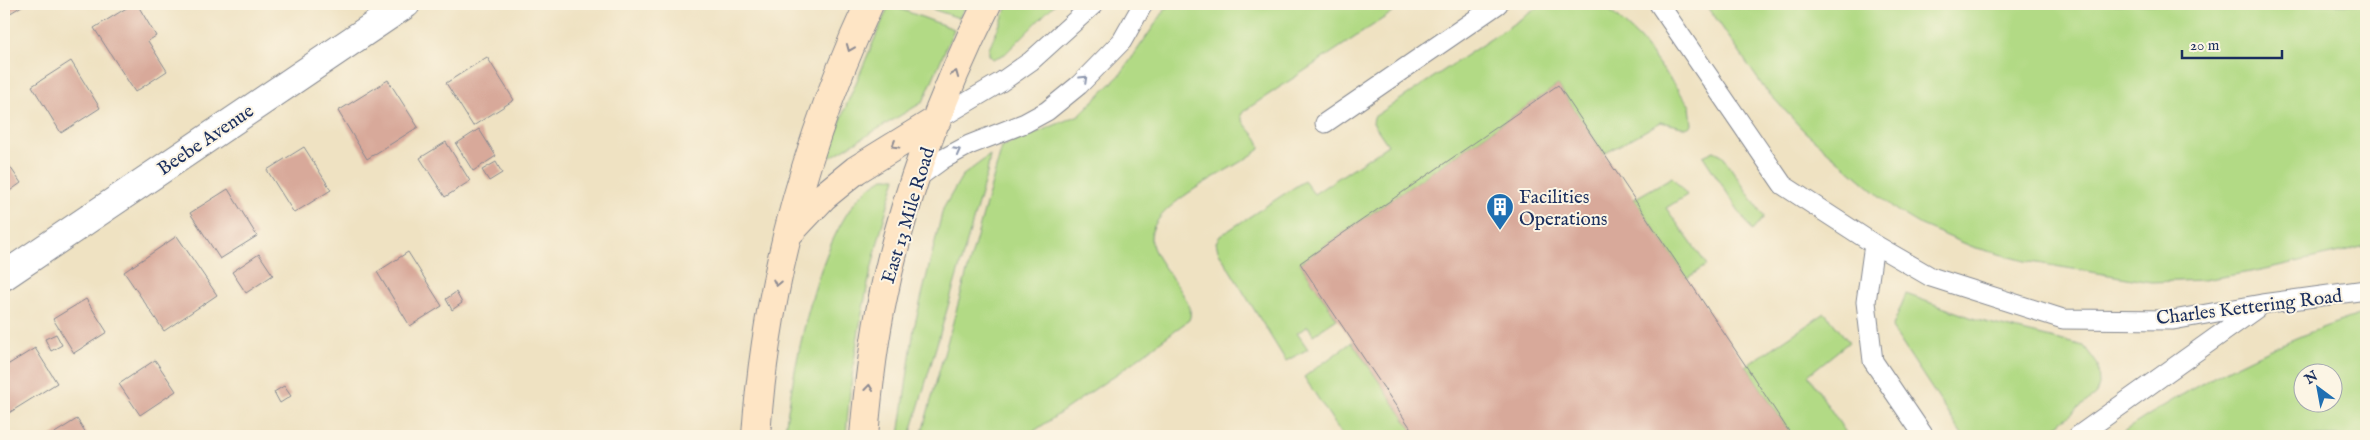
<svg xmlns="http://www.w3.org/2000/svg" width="2370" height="440" font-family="'IM FELL English',serif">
	<rect width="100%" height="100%" fill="#fcf5e5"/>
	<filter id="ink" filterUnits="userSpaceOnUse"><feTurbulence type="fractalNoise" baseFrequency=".02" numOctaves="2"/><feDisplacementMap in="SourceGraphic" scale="10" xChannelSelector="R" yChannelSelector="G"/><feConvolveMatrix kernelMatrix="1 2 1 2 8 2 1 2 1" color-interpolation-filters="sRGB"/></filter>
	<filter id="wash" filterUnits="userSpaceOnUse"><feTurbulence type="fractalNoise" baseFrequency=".0096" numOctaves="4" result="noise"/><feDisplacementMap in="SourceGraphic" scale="20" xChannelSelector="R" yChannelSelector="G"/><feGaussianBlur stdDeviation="1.12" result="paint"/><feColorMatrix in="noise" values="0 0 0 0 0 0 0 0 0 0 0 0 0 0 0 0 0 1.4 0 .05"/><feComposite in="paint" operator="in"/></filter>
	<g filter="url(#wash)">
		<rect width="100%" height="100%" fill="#efe2c2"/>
		<path fill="#b2da85" stroke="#668472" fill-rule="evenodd" d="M917 4H967L959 18Z
			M1009 4H1055L1005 54 993 59 989 55V48Z
			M1169 4H1405L1244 111 1241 115C1243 128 1261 136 1260 149 1236 169 1150 203 1151 239 1152 262 1199 301 1189 320L1121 371 1027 436H921L1002 147 1079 115 1120 75Z
			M1543 4H1603L1640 39 1690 106 1692 125 1686 128 1661 122 1604 154 1558 85 1300 263 1337 319 1313 335 1308 326 1297 333 1308 349 1286 361 1218 251 1216 242 1220 236 1304 181 1314 194 1388 145 1373 123 1374 117Z
			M1706 4H2366V246L2256 271 2204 280 2151 282 2025 261 1973 247 1921 225 1896 210 1804 131 1764 88Z
			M889 5 954 29 923 102 831 157 829 155 844 111Z
			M1714 151 1722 155 1764 217 1752 231 1703 156Z
			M990 155 987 173 910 436H899L914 328 943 209 962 176Z
			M1672 177 1687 195 1666 208 1707 265 1687 278 1634 199Z
			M884 178H896C870 262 852 349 846 436H784C794 371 819 207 884 178Z
			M1906 294 1981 321 2084 346 2098 365 2099 385 2096 394 2053 429 2039 436H1963L1892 328Z
			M1825 313 1849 342 1808 375 1848 436H1792L1746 366Z
			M2366 313V436H2117C2193 384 2277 340 2366 313ZM2302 372H2332V402H2302Z
			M1352 342 1416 436H1343L1304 377Z"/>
		<g id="blocks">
			<path fill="#d8a99a" d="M4 4H25L4 17Z
				M133 4H137L156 36 148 41 167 71 135 92 94 28Z
				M487 57 514 100 473 126 446 83Z
				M71 61 100 108 61 133 32 86Z
				M388 80 418 127 367 159 338 111Z
				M1558 85 1746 366 1792 436H1416L1300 263Z
				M479 129 496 156 473 171 456 144Z
				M446 142 470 181 445 197 420 158Z
				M304 147 331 190 294 213 267 170Z
				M4 158 21 183 4 195Z
				M496 162 502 173 489 181 482 170Z
				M228 189 257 236 220 259 190 213Z
				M177 236 217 295 164 331 124 272Z
				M408 252 442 306 410 326 377 272Z
				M259 254 273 275 246 293 232 272Z
				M456 292 462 303 452 310 446 299Z
				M86 299 107 332 74 353 53 319Z
				M56 334 62 345 51 351 45 339Z
				M35 348 57 383 4 416V367Z
				M155 360 176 391 140 415 119 384Z
				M284 386 291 396 280 403 274 392Z
				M77 419 88 436H50Z"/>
		</g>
	</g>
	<g filter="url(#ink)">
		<use href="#blocks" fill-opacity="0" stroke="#858890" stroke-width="1"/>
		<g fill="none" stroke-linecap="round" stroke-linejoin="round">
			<defs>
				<path id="lane" d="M1659 4 1783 185 1874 244 1931 277 2063 319 2173 320 2262 304 2366 290
					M937 120 1001 82 1031 61 1094 4
					M1325 123 1498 4
					M917 178 943 159 969 145 1025 123 1047 111 1079 85 1122 41 1143 4
					M1874 244 1866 302 1873 361 1924 436
					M2078 436 2257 308"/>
				<path id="street" d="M4 276 406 4"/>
				<path id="secondary" d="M789 233 824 196 856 170 937 120
					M756 436C766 287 806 140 869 4
					M864 436C868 390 873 343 883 297 902 201 943 91 987 4"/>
			</defs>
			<use href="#lane" stroke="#858890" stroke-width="21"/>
			<use href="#street" stroke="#858890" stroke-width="30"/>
			<use href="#secondary" stroke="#858890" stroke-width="30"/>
			<use href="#lane" stroke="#fff" stroke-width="19"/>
			<use href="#street" stroke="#fff" stroke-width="28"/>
			<use href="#secondary" stroke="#fee5c5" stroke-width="28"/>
		</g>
		<defs><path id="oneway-chevron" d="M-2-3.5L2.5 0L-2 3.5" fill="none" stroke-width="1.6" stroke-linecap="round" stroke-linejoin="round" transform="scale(1.25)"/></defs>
		<g stroke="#8c8a92">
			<use href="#oneway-chevron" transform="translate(850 48) rotate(112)"/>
			<use href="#oneway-chevron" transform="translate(955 74) rotate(-68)"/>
			<use href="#oneway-chevron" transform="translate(895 145) rotate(149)"/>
			<use href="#oneway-chevron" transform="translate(777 283) rotate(102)"/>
			<use href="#oneway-chevron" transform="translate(869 388) rotate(-84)"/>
		</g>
		<g stroke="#8d97ae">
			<use href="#oneway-chevron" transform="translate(1084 79) rotate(-44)"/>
			<use href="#oneway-chevron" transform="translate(957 151) rotate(-28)"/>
		</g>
	</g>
	<defs>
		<symbol id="building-pin" viewBox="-11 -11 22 30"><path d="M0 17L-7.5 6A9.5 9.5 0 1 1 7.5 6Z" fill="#1f6fb2" stroke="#fcf5e5"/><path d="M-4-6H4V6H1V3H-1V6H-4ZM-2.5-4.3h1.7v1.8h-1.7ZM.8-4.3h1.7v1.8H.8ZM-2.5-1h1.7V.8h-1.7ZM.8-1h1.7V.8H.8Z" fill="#fff"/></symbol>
	</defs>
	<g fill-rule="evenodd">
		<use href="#building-pin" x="1484" y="191" width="32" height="43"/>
	</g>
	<g text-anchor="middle" stroke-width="4" stroke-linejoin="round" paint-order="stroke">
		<g font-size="19" fill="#1b2f5e" stroke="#fcf5e5">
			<text transform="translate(205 139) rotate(-34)" y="7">Beebe Avenue</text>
			<text transform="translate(907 215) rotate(-73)" y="7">East 13 Mile Road</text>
			<text transform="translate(2249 306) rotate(-7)" y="7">Charles Kettering Road</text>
		</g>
		<g font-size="19" fill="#1b2f5e" stroke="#fcf5e5" text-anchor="start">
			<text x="1519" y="203">Facilities<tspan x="1519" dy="22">Operations</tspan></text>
		</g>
	</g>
	<rect width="2370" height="440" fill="none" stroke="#fcf5e5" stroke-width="20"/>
	<g transform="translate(2318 388) rotate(328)"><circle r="24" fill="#fcf5e5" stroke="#a2a6af"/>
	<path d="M0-4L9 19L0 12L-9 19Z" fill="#1f6fb2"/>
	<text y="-8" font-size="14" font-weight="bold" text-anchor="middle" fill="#1b2f5e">N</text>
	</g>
	<path d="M2182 50v8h100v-8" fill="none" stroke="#1b2f5e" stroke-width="2.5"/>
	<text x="2190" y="50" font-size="15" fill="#1b2f5e" stroke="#fcf5e5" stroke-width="4" paint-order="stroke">20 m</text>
</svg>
